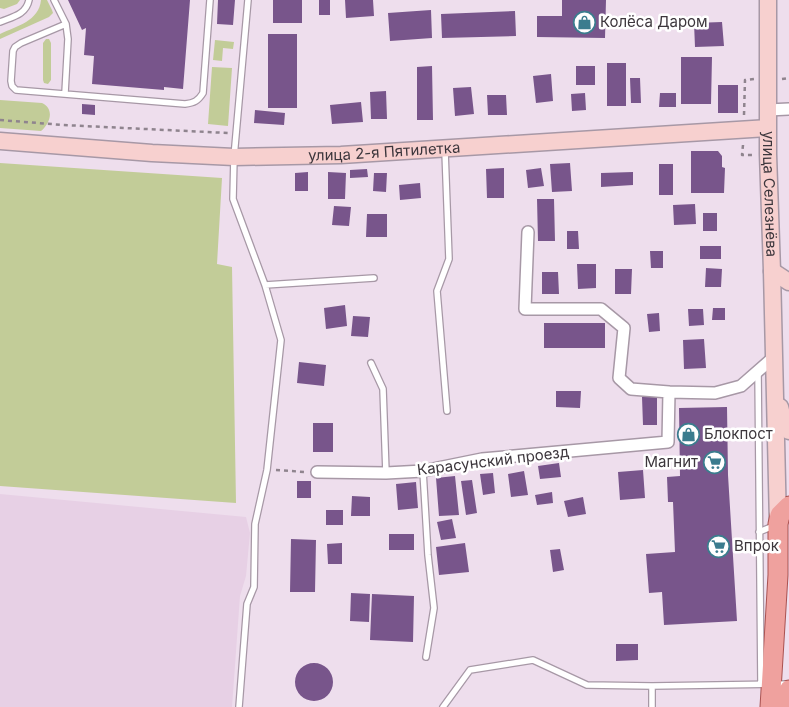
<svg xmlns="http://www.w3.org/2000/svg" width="789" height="707" font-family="Inter,sans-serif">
	<rect width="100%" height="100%" fill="#eedeed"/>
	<path fill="#e7d0e5" d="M0 494 246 517 250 533 246 576 240 596 232 707H0Z"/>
	<path fill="#c2cc98" d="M0 0H20L17 4 4 9 0 8Z
		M41 0H47L52 10 53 13 49 17 0 39V34C17 26 39 21 41 0Z
		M46 39H49L51 43V80L48 84 44 83 43 80V43Z
		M215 40 234 42 233 49 223 48 222 61 213 60Z
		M212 67 232 68 228 126 208 124Z
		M0 100 42 103C55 109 50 124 41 131L0 128Z
		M0 163 222 178 217 264 232 267 236 503 0 486Z"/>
	<path fill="#78558b" d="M68 0H190L183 89 164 87V90L92 84 94 56 84 55 86 28 82 30Z
		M218 0H235L233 25 217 24Z
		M273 0H302V23H273Z
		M319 0H330V15H319Z
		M345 0H373L374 16 346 18Z
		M562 0H606L605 38 537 37V16H562Z
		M431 10 432 38 390 41 388 13Z
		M515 11 516 36 442 38 441 14Z
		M722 22 724 46 695 47 694 23Z
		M268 34H297V108H268Z
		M681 57H712L711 104H681Z
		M607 63H626V106H607Z
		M432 66 433 120H417V67Z
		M576 66H595V85H576Z
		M551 74 553 101 536 103 533 76Z
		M630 78H640L641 103H631Z
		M718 85H738V113H718Z
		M471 87 474 114 455 116 453 88Z
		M386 91 387 119H371L370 92Z
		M585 93 586 110 572 111 571 94Z
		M660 93H676V107H659Z
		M487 95H506L507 115H488Z
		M361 102 363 122 332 124 330 105Z
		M82 104 95 105V115L82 114Z
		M255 110 285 113 284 125 254 123Z
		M691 151H718L722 156V167L725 168 724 193H691Z
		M570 163 572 191 552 192 550 164Z
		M659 164H673V195H659Z
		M504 168V198H487L486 169Z
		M541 168 544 186 528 188 526 170Z
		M367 169 368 177 350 178V170Z
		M308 172V191H295V173Z
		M328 172 346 173 345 199H328Z
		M633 172V185L601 187V173Z
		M374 173H387L386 192 373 191Z
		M420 183 421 198 400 200 399 185Z
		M537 199H554L555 241H538Z
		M695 204 696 224 674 225 673 205Z
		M334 206 351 207 349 226 332 225Z
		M703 213H717V231H703Z
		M367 214H387V237H366Z
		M567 231H578L579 249H567Z
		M700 246H721V259H700Z
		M650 251H663V268H651Z
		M577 264H596V288L578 289Z
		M706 268 722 269 721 287H705Z
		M615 269H632L631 294H615Z
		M542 272H558L559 294H542Z
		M345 305 347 326 326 329 324 308Z
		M713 308H725V320H712Z
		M688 309H703L704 325 689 326Z
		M659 313 660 331 649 332 647 314Z
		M353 316 370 317 368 337 351 336Z
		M544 323H605V348H544Z
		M704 339 706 368 684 369 683 340Z
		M299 362 326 365 324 386 297 383Z
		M556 391H581L580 408 556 407Z
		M642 397H657V425H643Z
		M727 407 728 475 737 621 664 625 662 592 649 593 646 554 675 552 673 502H668L667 477 680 476 679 408Z
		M313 423H333V452H313Z
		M559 463 561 477 540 479 538 466Z
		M643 470 645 498 620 500 618 472Z
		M524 471 528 495 511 497 508 474Z
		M493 473 495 493 483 495 480 474Z
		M455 476 459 515 439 516 436 478Z
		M472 480 477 513 466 515 461 481Z
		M297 481H311V498H297Z
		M416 482 418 508 398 510 396 484Z
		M552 492 553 503 537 505 535 495Z
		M352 496 370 497V516H351Z
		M583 497 586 514 568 517 564 501Z
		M326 510H343V525H326Z
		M452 519 456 538 441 540 437 522Z
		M389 534H414V550H389Z
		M291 539 316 540 315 592H290Z
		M342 543V564H328L327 544Z
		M465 543 469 572 439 575 436 547Z
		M560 549 564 570 553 572 550 550Z
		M351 593 370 594 369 622 350 621Z
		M372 594 414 596 413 642 370 640Z
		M616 644H638V660L616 661Z
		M295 682a19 19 0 1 1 38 0a19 19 0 1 1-38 0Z"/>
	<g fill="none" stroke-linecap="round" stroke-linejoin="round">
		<defs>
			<path id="lane" d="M54 0 66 24 68 39 65 93
				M0 22C12 17 26 15 29 0
				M66 24 21 43 15 47 13 51 11 81 12 86 16 90 185 104C194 103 198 101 203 93L210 0
				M445 151 449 259 437 291 447 411
				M265 285 374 278
				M371 363 383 389 386 473
				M758 371 761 684
				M423 471 428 555 434 608 426 657
				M759 532 776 525
				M239 707 247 604 254 587 255 524 267 470 281 340 265 285 233 199 234 157 248 0
				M443 707 470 670 533 660 587 685 652 686 789 684
				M652 707V686"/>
			<path id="street" d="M768 110 789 109
				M528 232 525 309H601L624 328 619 378 631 389 669 392
				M317 472 386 473 423 471 482 459 668 442 669 392 715 393 741 386 774 357"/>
			<g id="secondary">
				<path id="s1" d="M768 0V154L772 271 778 524"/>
				<path id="s2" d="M0 141 152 153 234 157 341 155 767 128"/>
				<path d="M772 271 789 282"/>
				<path d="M780 407 785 425 789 431"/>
			</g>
			<path id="primary" d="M770 707 778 575V524L780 515 789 506
				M786 707V698L789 690"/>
		</defs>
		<use href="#lane" stroke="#a798a6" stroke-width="8"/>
		<use href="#street" stroke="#a798a6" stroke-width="14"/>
		<use href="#secondary" stroke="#a798a6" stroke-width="19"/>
		<use href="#primary" stroke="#aa5352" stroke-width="21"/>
		<path stroke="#8f848e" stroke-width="2.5" stroke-dasharray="4 4" stroke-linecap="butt" d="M782 79 789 78
			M744 115 745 80 754 79
			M0 120 63 125 228 133
			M743 145 742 155H753
			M276 470 305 472"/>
		<use href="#lane" stroke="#fff" stroke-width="5.5"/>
		<use href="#street" stroke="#fff" stroke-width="11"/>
		<use href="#secondary" stroke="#f7d0cf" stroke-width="16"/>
		<use href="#primary" stroke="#efa19e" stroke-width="19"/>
	</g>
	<defs>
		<symbol id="shop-ring" viewBox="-11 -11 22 22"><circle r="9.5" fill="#fff" stroke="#3b7c8e" stroke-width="1.5"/><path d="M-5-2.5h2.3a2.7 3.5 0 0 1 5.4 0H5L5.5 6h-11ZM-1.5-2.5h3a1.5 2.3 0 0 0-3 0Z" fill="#3b7c8e"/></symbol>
		<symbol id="supermarket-ring" viewBox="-11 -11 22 22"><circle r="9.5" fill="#fff" stroke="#3b7c8e" stroke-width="1.5"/><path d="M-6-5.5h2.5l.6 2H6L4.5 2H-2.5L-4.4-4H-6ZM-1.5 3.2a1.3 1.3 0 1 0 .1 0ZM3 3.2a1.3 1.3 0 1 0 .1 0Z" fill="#3b7c8e"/></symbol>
	</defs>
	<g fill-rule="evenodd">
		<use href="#shop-ring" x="572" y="10" width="25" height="25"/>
		<use href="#shop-ring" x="676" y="422" width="25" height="25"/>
		<use href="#supermarket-ring" x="702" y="450" width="25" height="25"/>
		<use href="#supermarket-ring" x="706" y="534" width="25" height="25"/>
	</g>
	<g text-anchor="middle" stroke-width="5" stroke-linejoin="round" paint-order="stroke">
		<g font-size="15" fill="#3c363c" stroke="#fff" text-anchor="start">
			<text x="600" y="27">Колёса Даром</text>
			<text x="704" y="439">Блокпост</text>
			<text x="698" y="467" text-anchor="end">Магнит</text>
			<text x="734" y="551">Впрок</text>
		</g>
		<g font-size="15" fill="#3c363c" stroke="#fff">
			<text dy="5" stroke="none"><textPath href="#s2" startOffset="385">улица 2-я Пятилетка</textPath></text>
			<text dy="5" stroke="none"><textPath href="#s1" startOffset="194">улица Селезнёва</textPath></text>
			<text transform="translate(493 461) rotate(-7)" y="5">Карасунский проезд</text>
		</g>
	</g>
</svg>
